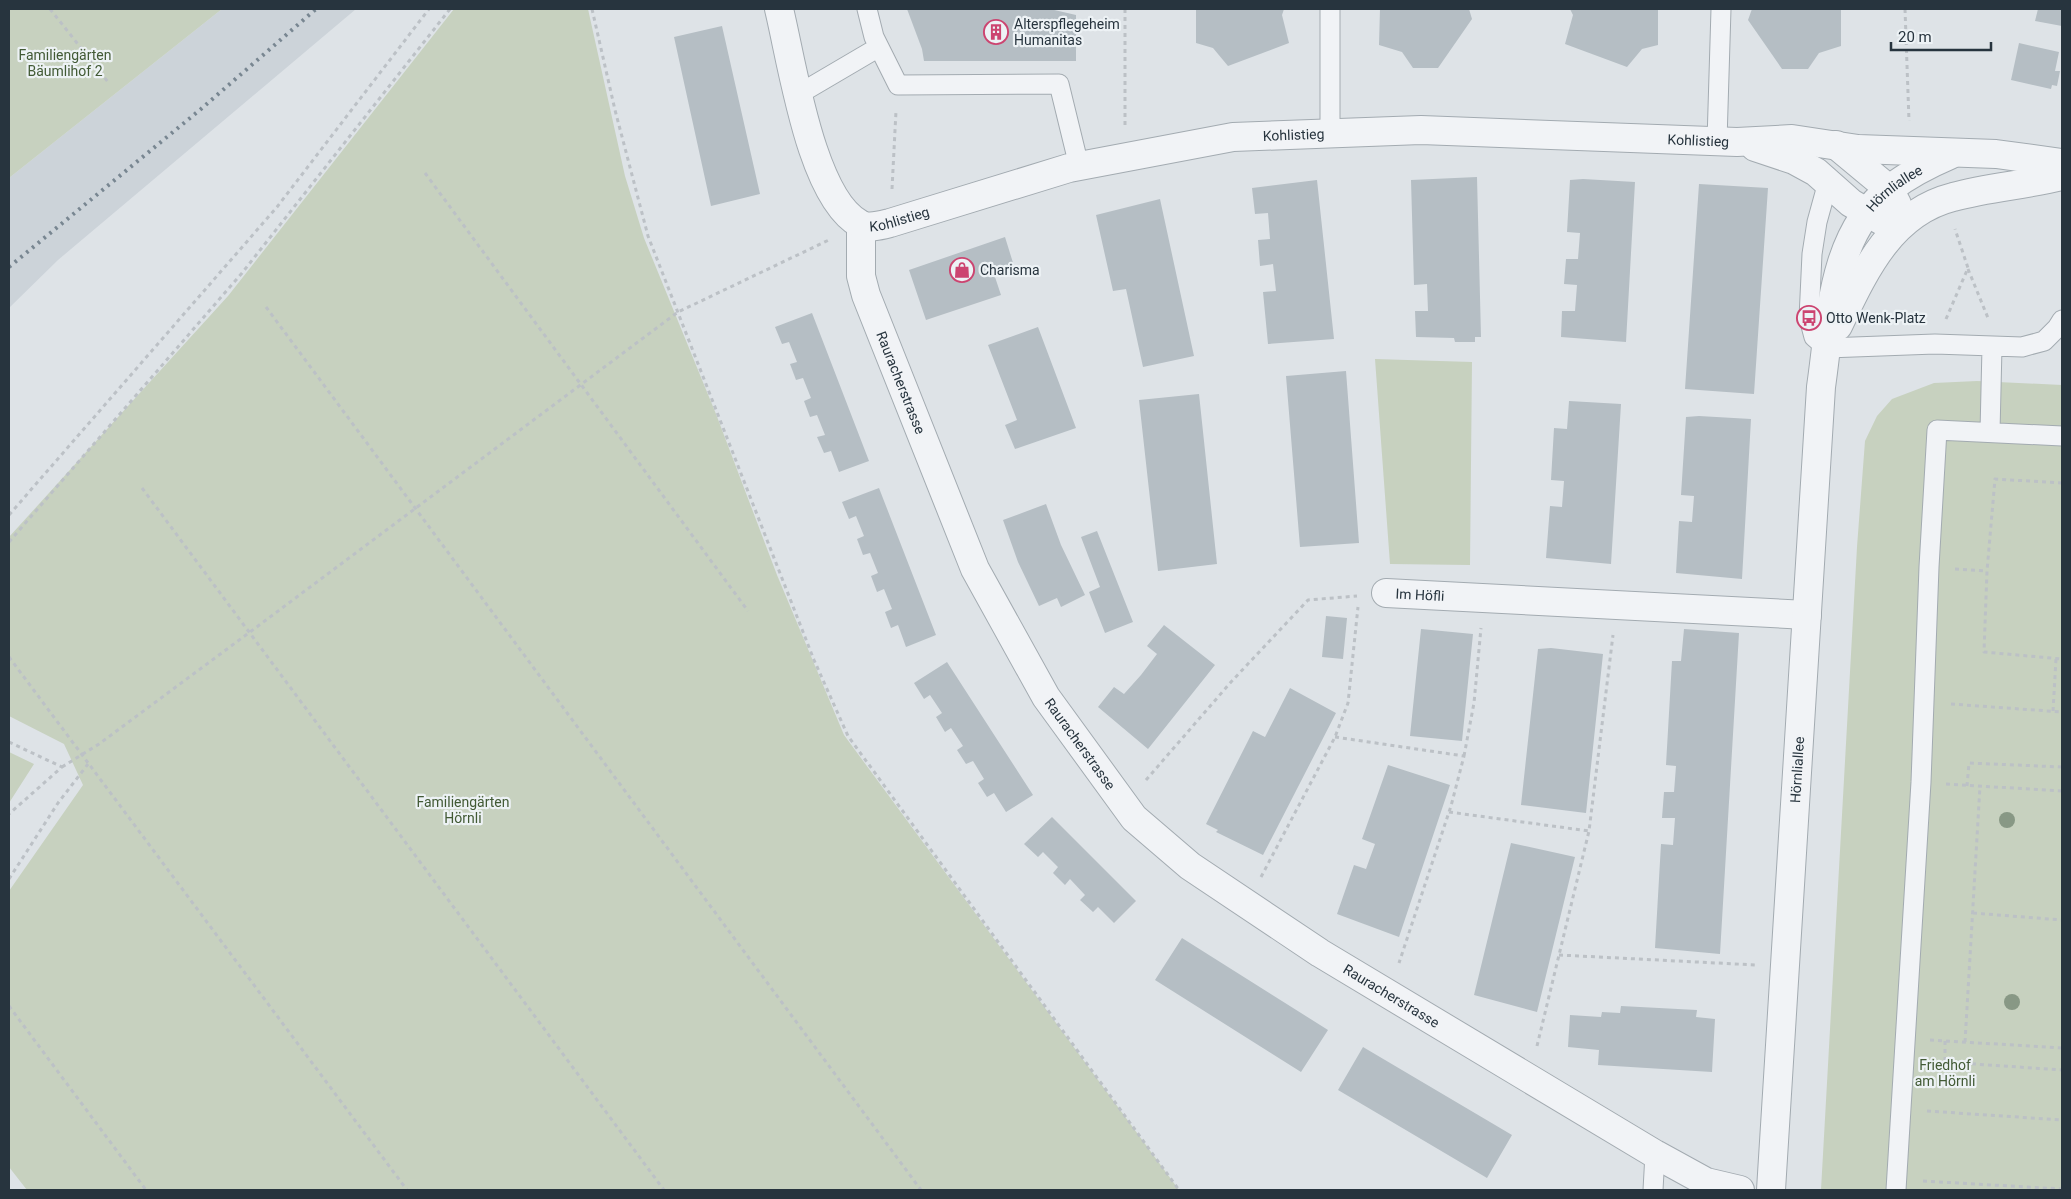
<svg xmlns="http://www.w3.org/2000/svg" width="2071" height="1199" font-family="Roboto,sans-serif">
	<rect width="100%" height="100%" fill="#dee3e7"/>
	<path fill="#ccd3d9" d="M222 9H356L58 260 9 308V178Z"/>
	<path fill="#c7d1bf" d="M9 9H222L9 178Z
		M454 9H588L625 176 644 238 716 414 777 575 844 735 1179 1190H27L9 1167V891L83 785 64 744 9 716V537L228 296Z
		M1375 359 1472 362 1470 565 1390 564Z
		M1977 381 2062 385V1190H1821L1857 547 1865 441 1877 416 1892 399 1934 383Z
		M9 752 34 764 9 803Z"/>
	<path fill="#b5bec4" d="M907 9H1050L1076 15V61H924L922 49Z
		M1196 9H1284L1282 15 1289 43 1228 66 1213 48 1196 43Z
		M1380 9H1469L1472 19 1438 68H1413L1402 52 1379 45Z
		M1570 9H1658V45L1642 49 1627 67 1565 44 1573 15Z
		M1752 9H1841V46L1819 53 1808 69H1782L1748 20Z
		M2038 9H2062V26L2035 21Z
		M722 26 760 194 711 206 674 37Z
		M2019 43 2059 52 2055 71H2060L2057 86 2052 85 2051 89 2011 80Z
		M1477 177 1481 337H1475V342H1455L1454 338 1416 337 1415 311H1428L1427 284 1414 285 1411 180Z
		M1583 179 1635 182 1626 342 1561 337 1562 311H1575L1577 285 1564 284 1566 259H1578L1580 233 1567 232 1570 180Z
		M1317 180 1334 339 1268 344 1263 292 1276 291 1273 264 1260 266 1258 240 1270 239 1268 213 1255 214 1252 188Z
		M1699 184 1768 188 1754 394 1685 389Z
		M1160 199 1194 356 1143 367 1126 289 1113 291 1096 215Z
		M1005 237 1014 266 994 274 1001 295 926 320 909 270Z
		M812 313 869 461 839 472 831 451 824 453 817 437 825 435 817 415 810 417 804 401 811 398 803 378 796 380 790 364 797 362 789 342 782 344 775 327Z
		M1038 327 1076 428 1015 449 1005 425 1017 420 988 345Z
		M1346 371 1359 543 1300 547 1286 376Z
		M1199 394 1217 564 1158 571 1139 400Z
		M1569 401 1621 404 1611 564 1546 558 1550 506 1562 507 1564 481 1551 480 1554 428 1567 429Z
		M1699 416 1751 419 1742 579 1676 573 1679 521 1692 522 1694 496 1681 495 1686 417Z
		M879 488 936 635 906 647 898 625 891 628 885 612 892 609 884 589 877 592 871 576 878 573 870 553 863 555 857 539 864 536 856 516 849 519 842 502Z
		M1046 504 1061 545 1085 595 1061 607 1057 598 1039 606 1018 562 1003 520Z
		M1097 531 1133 622 1105 633 1089 592 1100 587 1081 537Z
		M1326 616 1347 618 1343 659 1322 657Z
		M1164 625 1215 665 1148 749 1098 707 1114 687 1124 694 1141 675 1157 654 1147 646Z
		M1421 629 1473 634 1462 741 1410 736Z
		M1684 629 1739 633 1720 954 1655 948 1661 844 1673 845 1675 818H1662L1664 792H1674L1676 766 1666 765 1672 661H1681Z
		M1551 648 1603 654 1586 813 1521 805 1538 649Z
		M947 662 1033 795 1006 812 994 793 987 797 978 783 984 779 973 761 966 764 957 750 963 746 951 728 945 732 936 717 942 713 930 695 924 699 914 683Z
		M1290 688 1336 713 1263 855 1216 832 1218 830 1206 824 1253 731 1265 737Z
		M1388 765 1450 785 1399 937 1337 914 1354 865 1366 869 1375 844 1362 839Z
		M1052 817 1136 901 1114 923 1098 907 1093 912 1080 900 1085 895 1070 879 1065 885 1053 873 1058 867 1043 852 1038 857 1024 844Z
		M1511 843 1575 857 1537 1012 1474 995Z
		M1182 938 1328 1030 1301 1072 1155 980Z
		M1621 1006 1697 1010 1696 1017 1715 1019 1712 1072 1598 1065 1599 1050 1568 1047 1570 1015 1601 1017 1602 1012 1620 1013Z
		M1363 1047 1512 1135 1487 1178 1338 1090Z"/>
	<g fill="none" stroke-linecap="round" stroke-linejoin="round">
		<defs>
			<path id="service" d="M867 9 874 37 898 85 1059 84 1079 166
				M1330 9V134
				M799 94 879 47
				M1717 141 1721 9
				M1828 182 1817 222 1812 254 1809 318 1814 337 1827 348 1935 344 2022 347 2044 341 2057 328 2062 320
				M1990 432 1992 347
				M1653 1190 1655 1154
				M1896 1190 1921 782 1929 567 1937 430 2062 436"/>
			<g id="minor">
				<path id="s1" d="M861 225V276L866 295 975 569 1046 697 1134 818 1190 866 1320 953 1655 1154 1706 1182 1740 1190"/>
				<path id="s2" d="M1386 593 1807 615"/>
			</g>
			<g id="tertiary">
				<path id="s3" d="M779 9C792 62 811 198 860 224 868 229 882 225 890 223L1069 168 1233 137 1421 130 1737 142 1792 139 1858 149 1996 154 2062 163"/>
				<path d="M1836 145 1889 189 1897 204"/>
				<path d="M1755 147 1794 160 1816 172 1851 203 1882 221"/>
				<path d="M1838 326C1864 272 1890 213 1953 197 1989 187 2026 185 2062 176"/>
				<path id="s4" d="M1771 1190 1821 387C1831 319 1831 234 1891 188 1909 174 1929 164 1950 155"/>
			</g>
		</defs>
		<use href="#service" stroke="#a3abb1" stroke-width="21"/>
		<use href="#minor" stroke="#a3abb1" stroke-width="30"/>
		<use href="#tertiary" stroke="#a3abb1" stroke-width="30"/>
		<path stroke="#bcc1c6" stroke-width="3" stroke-dasharray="4 4" stroke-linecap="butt" d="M50 9 108 82
			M592 9 615 110 648 236 814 660 848 736 1179 1190
			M1125 9V126
			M1905 9 1909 121
			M425 173 748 611
			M892 189 896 111
			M1968 269 1988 318
			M266 307 921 1190
			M1946 319 1968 268 1955 229
			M2062 483 1995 479 1987 571 1984 652 2062 659
			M142 488 664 1190
			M9 515 277 207 429 9
			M9 542 242 273 450 9
			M1955 569 1987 571
			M9 657 407 1190
			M1951 704 2062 712
			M2053 711 2056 659
			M1335 737 1464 756 1451 806 1399 963
			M9 742 62 767 9 814
			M1464 756 1474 703 1481 628
			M62 767 99 744 250 632 678 312 831 239
			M1146 780 1231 682 1308 600 1357 596
			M1946 784 2062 791
			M1967 786 1969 763 2062 767
			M1449 812 1589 831 1613 635
			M1261 877 1335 737 1348 703 1358 607
			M9 879 58 803 88 764
			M1973 913 2062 920
			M1559 955 1756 965
			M9 1006 146 1190
			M1930 1040 2062 1048
			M1945 1041V1062L2062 1070
			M1965 1042 1980 786
			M1537 1046 1589 831
			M1927 1111 2062 1120
			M1923 1181 2062 1189"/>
		<use href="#service" stroke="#f1f3f6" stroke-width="19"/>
		<use href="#minor" stroke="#f1f3f6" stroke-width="28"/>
		<use href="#tertiary" stroke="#f1f3f6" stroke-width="28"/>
		<path stroke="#788691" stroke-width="4" stroke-dasharray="2.5 5" stroke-linecap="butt" d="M9 267 201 109 316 9"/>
	</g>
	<g fill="#889885">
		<circle cx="2007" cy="820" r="8"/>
		<circle cx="2012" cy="1002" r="8"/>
	</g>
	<defs>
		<symbol id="building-ring" viewBox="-11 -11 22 22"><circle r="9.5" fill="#edf2f5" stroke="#cc4470" stroke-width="1.5"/><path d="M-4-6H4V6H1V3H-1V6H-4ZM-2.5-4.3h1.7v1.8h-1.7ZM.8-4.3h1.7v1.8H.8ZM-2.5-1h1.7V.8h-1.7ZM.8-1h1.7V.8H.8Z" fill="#cc4470"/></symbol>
		<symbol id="shop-ring" viewBox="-11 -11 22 22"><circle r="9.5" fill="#edf2f5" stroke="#cc4470" stroke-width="1.5"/><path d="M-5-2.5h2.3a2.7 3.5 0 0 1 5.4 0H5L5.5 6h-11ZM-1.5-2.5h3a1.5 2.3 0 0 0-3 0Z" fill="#cc4470"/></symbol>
		<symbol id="bus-ring" viewBox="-11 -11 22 22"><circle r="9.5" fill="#edf2f5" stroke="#cc4470" stroke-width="1.5"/><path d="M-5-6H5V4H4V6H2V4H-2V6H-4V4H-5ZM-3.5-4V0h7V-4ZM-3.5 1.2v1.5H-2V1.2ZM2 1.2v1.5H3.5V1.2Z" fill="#cc4470"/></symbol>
	</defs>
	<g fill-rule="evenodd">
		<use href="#building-ring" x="982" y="18" width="28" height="28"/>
		<use href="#shop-ring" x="948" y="256" width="28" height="28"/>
		<use href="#bus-ring" x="1795" y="304" width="28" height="28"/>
	</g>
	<g text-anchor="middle" stroke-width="4.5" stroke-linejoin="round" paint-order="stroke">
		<g font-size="14" fill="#27343e" stroke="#edf2f5" text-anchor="start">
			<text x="1014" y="29">Alterspflegeheim<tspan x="1014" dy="16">Humanitas</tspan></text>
			<text x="980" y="275">Charisma</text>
			<text x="1826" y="323">Otto Wenk-Platz</text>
		</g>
		<g font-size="14" fill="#425a35" stroke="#edf2f5">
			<text x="65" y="60">Familiengärten<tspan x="65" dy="16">Bäumlihof 2</tspan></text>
			<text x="463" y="807">Familiengärten<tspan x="463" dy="16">Hörnli</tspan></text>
			<text x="1945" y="1070">Friedhof<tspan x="1945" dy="16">am Hörnli</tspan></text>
		</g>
		<g font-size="14" fill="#27343e" stroke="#edf2f5">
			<text dy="5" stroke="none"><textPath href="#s3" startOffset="680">Kohlistieg</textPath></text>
			<text dy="5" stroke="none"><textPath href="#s3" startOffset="1085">Kohlistieg</textPath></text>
			<text dy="5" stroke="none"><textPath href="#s4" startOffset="1024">Hörnliallee</textPath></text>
			<text dy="5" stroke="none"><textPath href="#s3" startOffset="275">Kohlistieg</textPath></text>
			<text dy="5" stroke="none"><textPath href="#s1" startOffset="165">Rauracherstrasse</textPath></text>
			<text dy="5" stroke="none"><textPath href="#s2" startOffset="34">Im Höfli</textPath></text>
			<text dy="5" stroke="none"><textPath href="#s1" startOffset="570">Rauracherstrasse</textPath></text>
			<text dy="5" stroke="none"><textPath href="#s4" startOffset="421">Hörnliallee</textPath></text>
			<text dy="5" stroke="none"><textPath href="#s1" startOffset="975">Rauracherstrasse</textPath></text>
		</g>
	</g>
	<rect width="2071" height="1199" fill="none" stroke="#27343e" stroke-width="20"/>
	<path d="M1891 42v8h100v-8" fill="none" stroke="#27343e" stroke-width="2.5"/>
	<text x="1898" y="42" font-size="15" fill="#27343e" stroke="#edf2f5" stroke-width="4" paint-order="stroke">20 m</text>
</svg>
